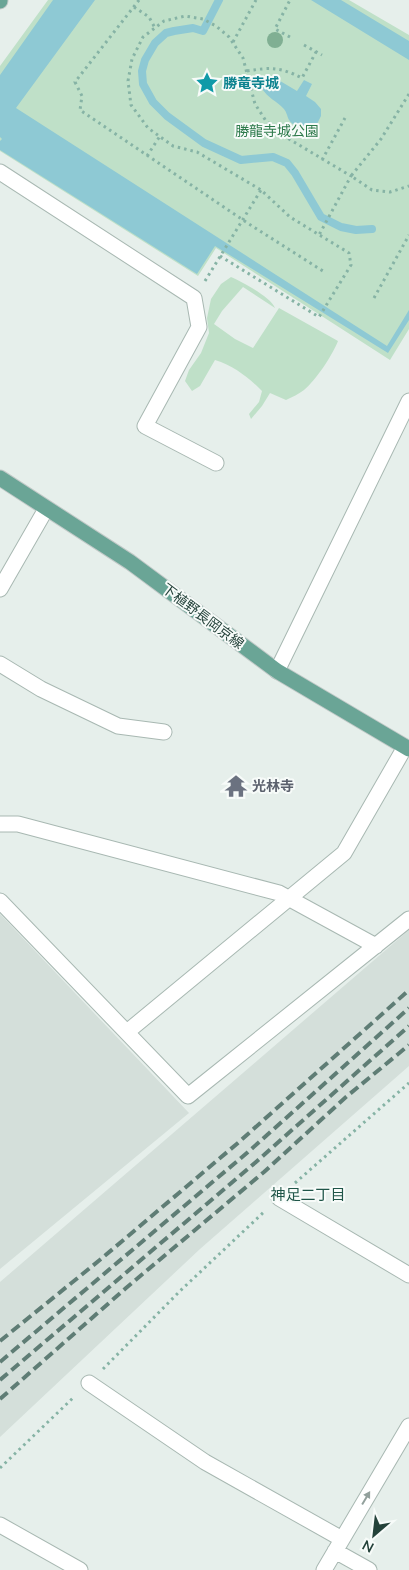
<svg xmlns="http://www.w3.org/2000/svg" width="409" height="1570" font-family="Mulish,'Noto Sans JP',sans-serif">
	<rect width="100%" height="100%" fill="#e6efeb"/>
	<path fill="#d4dfda" d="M0 914 189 1113 0 1269Z
		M409 930V1066L200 1249 0 1437V1282Z"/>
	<path fill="#bfe0c8" d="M48 0H349L409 35V329L390 360 216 248 198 276 0 151V66Z
		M231 277C242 282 271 297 275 308L243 287 222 311 214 324 235 339 253 348 279 308 338 341C332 356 316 380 304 390 299 394 292 397 286 400L270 393 262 406 251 419 249 414 259 402 262 391C248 377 234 366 215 360L200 386 192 391 185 381 189 370 201 353 209 333 207 318 211 299 221 284Z"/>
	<path fill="#8ec9d4" d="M53 0H95L16 108 387 346 409 310V320L388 353 215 246 197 274 0 150V141L2 139 0 137V75Z
		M311 0H341L409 41V60Z
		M275 78 297 91 304 80 312 84 306 96 315 102 321 109V116L316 126 306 130C301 129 292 125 289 120 287 116 287 113 284 109 276 100 268 99 261 87 264 81 269 79 275 78Z"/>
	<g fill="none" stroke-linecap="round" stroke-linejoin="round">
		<path stroke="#8ec9d4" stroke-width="8" d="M219 0 203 31 193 28 174 31 166 33 155 43 145 60 142 71 143 84 153 102 167 116 204 143 241 160 273 157 287 163 295 173 321 217 341 227 356 230 372 229"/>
		<defs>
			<path id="minor" d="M0 172 194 298 199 327 145 426 216 463
				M0 589 46 509
				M0 664 41 689 118 726 164 732
				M277 671 409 401
				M0 824H18L279 893 376 946
				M0 901 188 1096 409 919
				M127 1032 344 853 405 747
				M279 1198 409 1275
				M89 1383 205 1462 342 1539
				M0 1525 80 1570
				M335 1551 369 1570
				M324 1570 409 1426"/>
			<path id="major" d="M0 1V0
				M0 478 130 562 277 671 409 749"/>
		</defs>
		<use href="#minor" stroke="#a8b8b2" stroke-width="17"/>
		<use href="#major" stroke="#c2cac8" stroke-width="17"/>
		<path stroke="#86b3a5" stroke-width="3" stroke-dasharray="2.5 4" stroke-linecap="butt" d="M139 0 75 82 82 96 80 110 249 224 326 273
			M134 7 149 17 155 28
			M290 37 275 29 290 0
			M233 42 256 0
			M304 45 322 55
			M247 71C271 67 280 67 302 78L316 52
			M409 94 381 139 351 176 372 190 390 192 409 186
			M147 156 160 136
			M322 160 345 118
			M220 256 319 317 351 265 349 253 290 217 261 190 197 152 173 146 148 128 131 105 128 81 132 59 143 37 164 21 185 16 203 19 216 26 229 37 243 58 255 104 266 121 289 139 351 176 319 235
			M205 281 261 190
			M374 298 409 235
			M295 1183 409 1083
			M103 1369 180 1291 265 1211
			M0 1468 75 1396"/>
		<use href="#minor" stroke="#fff" stroke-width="15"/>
		<use href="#major" stroke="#6aa596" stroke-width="15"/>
		<path stroke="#5f7d75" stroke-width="4" stroke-dasharray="10 5" stroke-linecap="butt" d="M0 1341 101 1259 239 1142 409 990
			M0 1362 248 1152 409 1008
			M0 1380 256 1162 409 1026
			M0 1399 126 1288 264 1172 346 1097 409 1045"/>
	</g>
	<circle fill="#80af93" cx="275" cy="40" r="8"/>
	<defs><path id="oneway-solid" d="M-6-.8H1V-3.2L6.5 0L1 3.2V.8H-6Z" transform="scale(1.25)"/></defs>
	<use fill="#92a09c" href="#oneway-solid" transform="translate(366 1498) rotate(-59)"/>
	<defs>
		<symbol id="sight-bare" viewBox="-9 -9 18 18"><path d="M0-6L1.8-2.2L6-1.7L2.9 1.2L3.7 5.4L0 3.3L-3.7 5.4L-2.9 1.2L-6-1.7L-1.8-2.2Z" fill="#0f9aa8" stroke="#f7fbf9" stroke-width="2.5" paint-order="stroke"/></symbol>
		<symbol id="temple-bare" viewBox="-9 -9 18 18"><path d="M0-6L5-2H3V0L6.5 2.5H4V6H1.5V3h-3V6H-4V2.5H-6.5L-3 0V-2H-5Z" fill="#6b7280" stroke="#f7fbf9" stroke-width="2.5" paint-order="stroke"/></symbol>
	</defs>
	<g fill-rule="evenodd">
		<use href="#sight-bare" x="191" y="67" width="32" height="32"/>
		<use href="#temple-bare" x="220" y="770" width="32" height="32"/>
	</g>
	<g text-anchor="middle" stroke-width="4" stroke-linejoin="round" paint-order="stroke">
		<g font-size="14" font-weight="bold" fill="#0d838f" stroke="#f7fbf9" text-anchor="start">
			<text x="223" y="88">勝竜寺城</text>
		</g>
		<g font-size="14" fill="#2d7a4b" stroke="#f7fbf9">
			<text x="277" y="136">勝龍寺城公園</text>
		</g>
		<g font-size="14" fill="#24423a" stroke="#f7fbf9">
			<text transform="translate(203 616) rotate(37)" y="5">下植野長岡京線</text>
		</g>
		<g font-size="14" font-weight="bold" fill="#5b616d" stroke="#f7fbf9" text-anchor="start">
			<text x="252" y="791">光林寺</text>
		</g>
		<g font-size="15" fill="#1f5548" stroke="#f7fbf9">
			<text x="308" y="1200">神足二丁目</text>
		</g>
	</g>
	<g transform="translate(374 1535) rotate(208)" stroke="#f7fbf9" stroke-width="4" paint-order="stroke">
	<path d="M0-4L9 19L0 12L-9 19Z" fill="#24423a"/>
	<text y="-8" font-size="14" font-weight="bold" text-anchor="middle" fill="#24423a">N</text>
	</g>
</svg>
